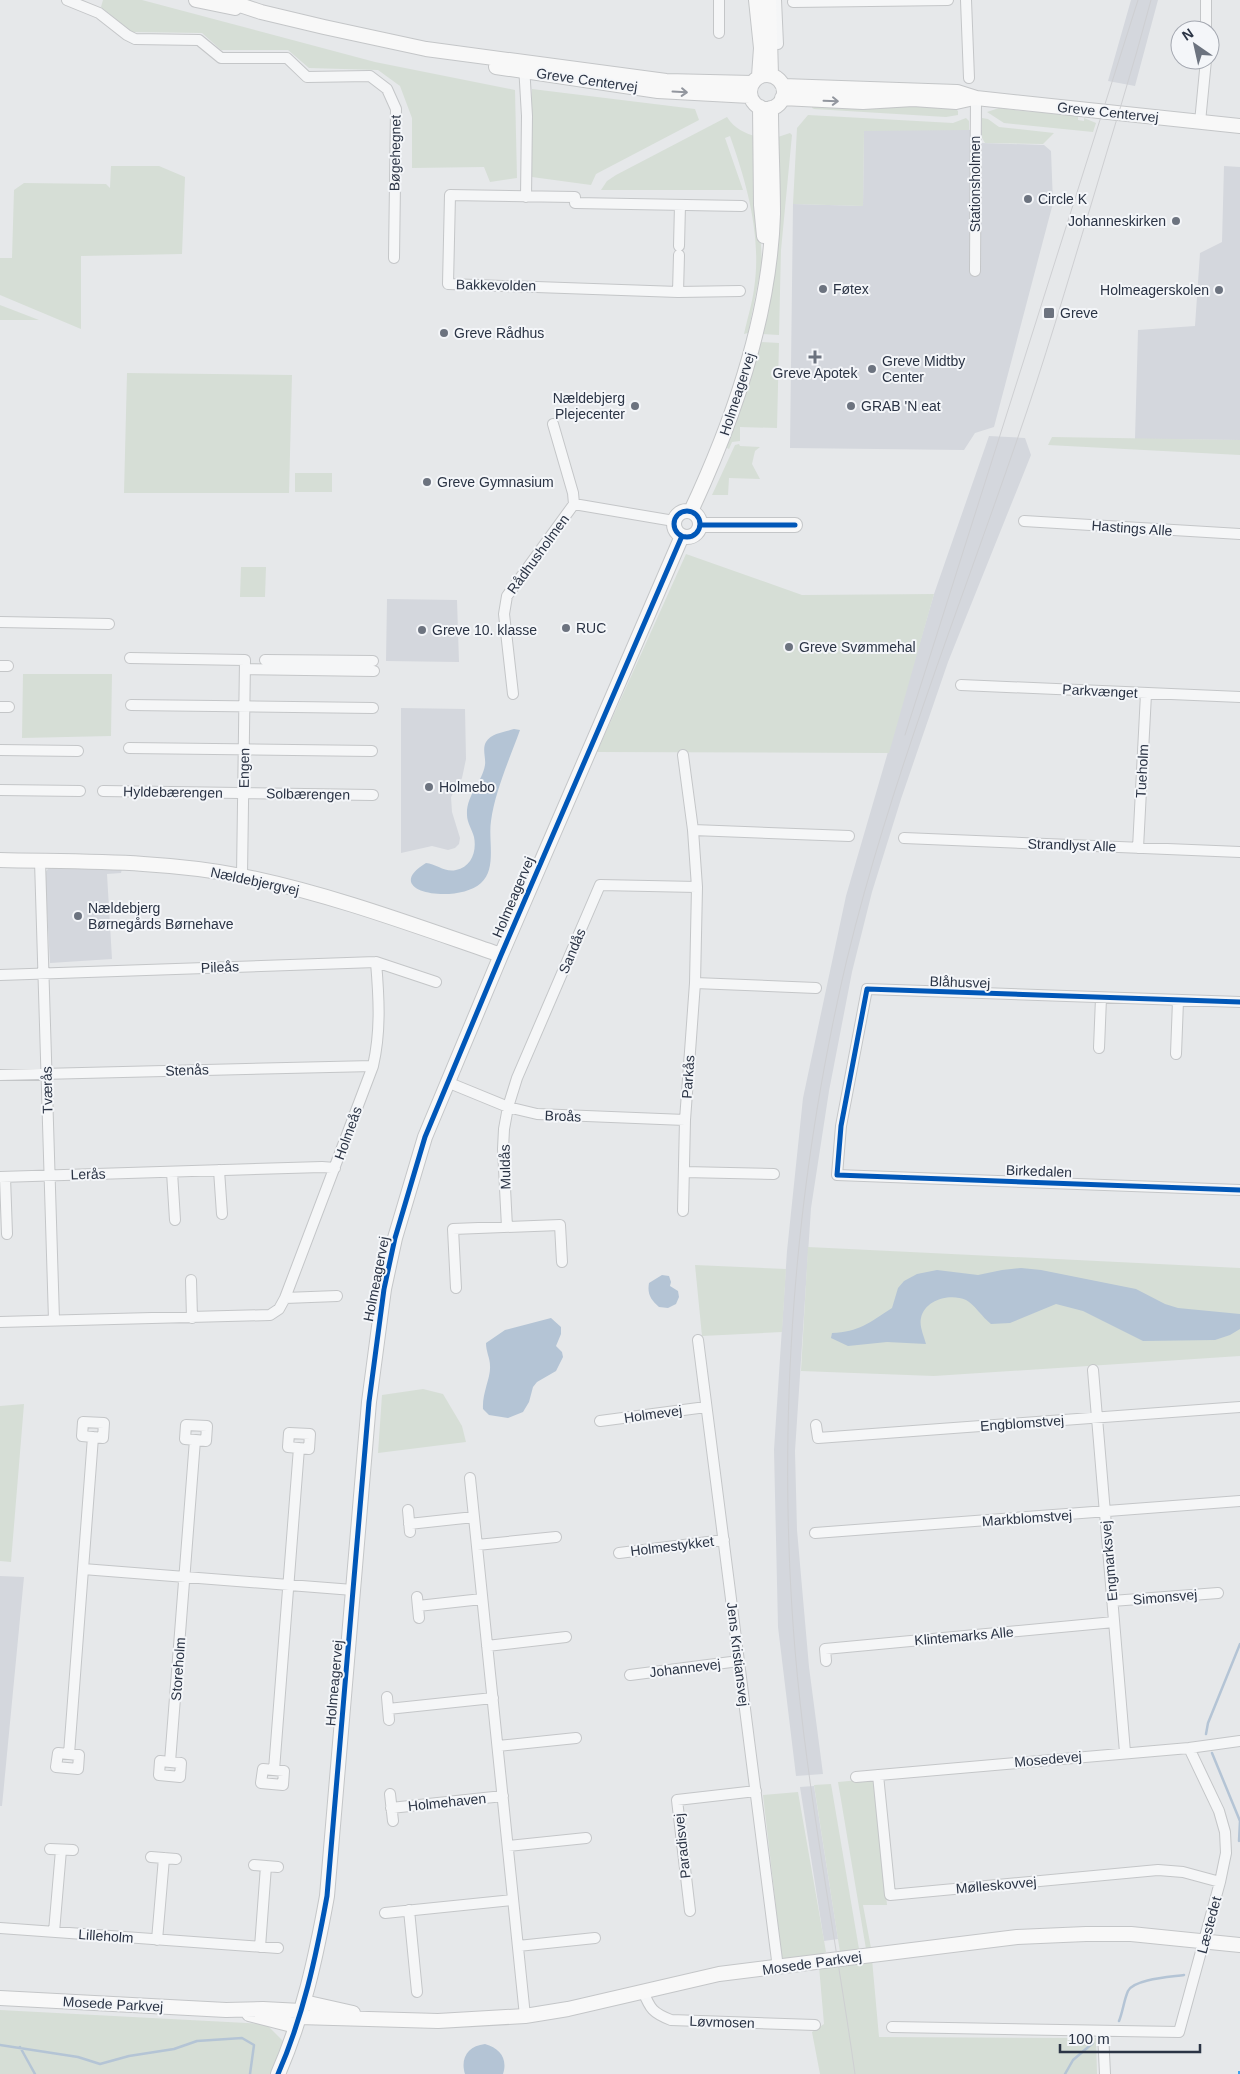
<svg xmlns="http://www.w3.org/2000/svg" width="1240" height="2074" font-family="Helvetica,sans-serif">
	<rect width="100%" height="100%" fill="#e6e8ea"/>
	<path fill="#d4d7dd" d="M1131 0H1158L1135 86 1108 81Z
		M864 129 982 130V143L1044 145 1051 151 1053 203 994 427 975 433 964 450 790 448 793 204 863 206Z
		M1224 166 1240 167V440L1135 439 1138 330 1195 326 1200 253 1222 242Z
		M989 436 1025 438 1031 455 948 662 901 799 872 892 852 972 829 1091 811 1208 795 1451 797 1530 809 1667 823 1774 796 1776 778 1627 774 1450 787 1251 803 1098 846 896 934 594Z
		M387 599 457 600 459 662 386 661Z
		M401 708 465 709 466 759 462 778 451 797 452 812 460 838 459 844 455 848 448 850 432 846 401 853Z
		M50 866 122 869 121 873 107 874 112 959 50 963 45 873Z
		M0 1576 24 1577 2 1806H0Z
		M814 1786 838 1939 824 1941 800 1787Z"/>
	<path fill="#d6ded6" d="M103 0H142L375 62 515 90 517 178 490 182 484 167 412 168V118L400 86 378 70 309 68 288 50H221L202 33 132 32 101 7Z
		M532 89 695 109 699 120 596 174 591 185 532 177Z
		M812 102 949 104 958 111V115L946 117 814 109 812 108Z
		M999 108C1013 110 1029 112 1043 112 1056 112 1067 107 1078 116V120L1084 121V118L1096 123 1093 132 1004 123 987 112Z
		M808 115 953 123 966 118 969 121V130L864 131 863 206 793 204 797 128Z
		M727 117C735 129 744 133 758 137V193L762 263 748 333 744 334C747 320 752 304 754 289 762 237 747 184 730 136L725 138 743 190H601L607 181 616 175Z
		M982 118 988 119 999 127 1054 133 1043 144 985 143 982 138Z
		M790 133 792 135 781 250 779 335 761 334 775 138Z
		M111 166H159L185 177 182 254 81 256V329L0 295V258H12L14 190 24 183 106 184 110 188Z
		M0 305 39 320H0Z
		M760 342 779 343 777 428 740 427V441L732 442 729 449 725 447Z
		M127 373 292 375 289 493H124Z
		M1052 437 1240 440V455L1048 445Z
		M739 444 740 446 760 447 755 451 752 464 760 479 729 478 728 495H712L735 445Z
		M295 473H332V492H295Z
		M686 554 802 595 934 594 889 753 597 752Z
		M241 567H266L265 597H240Z
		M23 674H112L111 736 22 738Z
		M808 1247 1240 1268V1356L934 1376 801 1371Z
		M695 1265 786 1269 782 1332 702 1336Z
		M423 1389 443 1394 462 1426 466 1442 378 1453 382 1395Z
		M24 1404 11 1562 0 1561V1406Z
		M870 1779 875 1785 887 1905H863L871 1948 879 2037 1096 2038 1097 2074H820L812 2032 824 2024 818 1955 782 1959 763 1795 798 1792 826 1952 822 1954 840 1952 814 1785 831 1784 859 1949 857 1950 866 1949 838 1782Z
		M0 2010 266 2024 285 2043 272 2074H0Z"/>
	<path fill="#b4c4d5" d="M514 729 520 730C510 758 495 791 491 821 488 840 497 869 481 883 457 905 378 892 426 863 436 864 446 873 456 870 471 867 477 852 474 837 472 830 467 822 467 815 466 795 482 783 485 765 486 757 482 749 486 742 491 733 505 732 514 729Z
		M1021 1268 1041 1270 1136 1289 1165 1304 1178 1308 1240 1314V1329L1230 1335 1215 1340 1143 1341 1083 1311 1056 1304 1010 1323 991 1324C983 1318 973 1303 966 1300 951 1293 925 1299 921 1318 919 1326 924 1336 926 1344L887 1342 848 1346 831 1338 832 1333C859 1332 869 1323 892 1308L898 1288 904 1281 917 1274 937 1270 978 1275 1002 1270Z
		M662 1275 669 1276 671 1282 670 1286 678 1291 679 1297 676 1304 668 1308 659 1307C651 1300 647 1294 649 1283Z
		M551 1318 561 1327V1334L556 1346 562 1352 563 1357 556 1371 537 1382 533 1387 529 1402 523 1412 508 1418 489 1415 483 1409C482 1393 491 1377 490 1366 490 1358 486 1352 486 1343L505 1330Z
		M485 2044C500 2048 508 2059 503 2074H465C460 2058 468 2046 485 2044Z"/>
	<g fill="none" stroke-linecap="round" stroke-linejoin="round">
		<path stroke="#b4c4d5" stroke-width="2.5" d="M1206 1734 1208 1723 1240 1644
			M1212 1753 1240 1821 1239 1841
			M1119 2021C1123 2011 1124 2000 1128 1991 1134 1979 1171 1977 1184 1975
			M0 2045 78 2057 100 2064 129 2056 174 2049 197 2041 242 2038 254 2045 250 2074
			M20 2047 35 2074
			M1065 2074 1073 2060 1093 2043"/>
		<defs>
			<path id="street" d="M67 0 99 13 127 35 135 39 199 40 221 58H287L307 77 370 76 387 89 396 109 394 258
				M719 0V33
				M776 0 778 44
				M966 0 969 78
				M1206 0V30
				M793 2 948 0
				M524 65 527 116 526 197
				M1200 122 1206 60
				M679 246 680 205
				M975 271 976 98
				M740 291 678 292 448 284 450 195 575 197V203L742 206
				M678 292 679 255
				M574 504 674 521
				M1024 521 1240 534
				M0 622 109 624
				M130 658 245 660 242 876
				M265 660 373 661
				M0 666H8
				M245 669 374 671
				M961 685 1240 697
				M513 694 504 614 507 596 574 504 573 493 553 424
				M131 705 373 708
				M0 707H9
				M129 748 372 751
				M0 750 78 751
				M683 755 693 830 697 887 695 983 685 1120 683 1211
				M0 790 80 791
				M103 791 373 795
				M693 830 849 836
				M904 838 1240 852
				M1138 848 1146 694
				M40 861 54 1320
				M0 975 376 962 436 982
				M695 983 816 988
				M1240 1002 867 989 841 1126 837 1175 1240 1190
				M1099 1048 1101 998
				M1176 1054 1178 1001
				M0 1075 373 1066
				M447 1082 508 1107 537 1114 685 1120
				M219 1170 222 1214
				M172 1172 175 1220
				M684 1172 774 1174
				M0 1177 322 1167 335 1168
				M5 1177 7 1234
				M507 1227 503 1149 504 1129 508 1107 517 1078 600 885 697 887
				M191 1280 192 1318
				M456 1288 453 1229 560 1225 562 1262
				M285 1298 337 1296
				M0 1322 270 1315 279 1309 285 1298 373 1066C381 1031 379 998 376 962
				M698 1340 778 1968
				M1093 1370 1125 1752
				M600 1421 706 1407
				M83 1422 104 1423 103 1438 82 1436Z
				M186 1425 207 1426 206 1441 185 1439Z
				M816 1425 818 1438 1240 1407
				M289 1433 310 1434 309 1449 288 1447Z
				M470 1478 525 2016
				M408 1510 410 1532
				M409 1524 474 1517
				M815 1533 1240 1501
				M477 1545 556 1537
				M619 1553 724 1540
				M83 1569 353 1590
				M417 1597 419 1618
				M1112 1601 1218 1593
				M418 1606 482 1599
				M487 1646 566 1637
				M826 1661 825 1649 1114 1622
				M630 1675 739 1661
				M387 1697 389 1720
				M388 1709 493 1698
				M498 1746 576 1738
				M58 1753 79 1755 78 1769 56 1767Z
				M69 1754 93 1437
				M160 1761 181 1763 180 1777 159 1775Z
				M170 1762 195 1440
				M263 1769 284 1771 283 1785 261 1783Z
				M274 1770 299 1448
				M878 1775 890 1895 1158 1870 1183 1872 1220 1882
				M856 1777 1189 1748 1240 1741
				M390 1794 393 1821
				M391 1808 503 1796
				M508 1846 586 1838
				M50 1849 73 1850
				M151 1857 176 1859
				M254 1865 278 1867
				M409 1910 417 1992
				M690 1911 677 1800 756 1791
				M385 1913 513 1900
				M0 1928 278 1948
				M54 1932 61 1850
				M157 1940 164 1858
				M518 1946 595 1938
				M260 1947 266 1866
				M643 1991C650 2009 653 2013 671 2020L815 2025
				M892 2027 1179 2032 1220 1882 1226 1853 1225 1832 1219 1811 1189 1748
				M1103 2032 1105 2074"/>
			<path id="secondary" d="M196 0 235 8
				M225 0 261 12 324 27 426 49 666 81 752 83
				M756 0 761 48 759 76
				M769 0 771 75
				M496 67 658 91 750 96
				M750 92a17 17 0 1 1 34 0a17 17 0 1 1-34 0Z
				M783 86 957 92 976 98 1240 126
				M782 98 863 102 913 99 956 102 974 98
				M760 107 761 205 764 236
				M674 524a13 13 0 1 1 26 0a13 13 0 1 1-26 0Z
				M691 511C734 419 770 316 773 214 773 179 771 143 771 108
				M700 525H795
				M0 860C81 862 162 860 242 876 331 894 416 926 501 955
				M0 1998 226 2010 263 2009 301 2011
				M304 2002 353 2013
				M249 2014 296 2026
				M299 2017 438 2021 525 2016 568 2009 719 1974 1017 1937 1086 1934H1131L1240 1945
				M278 2074C303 2017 316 1957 327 1896L369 1402 384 1289 395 1238 425 1137 501 955 682 536"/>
		</defs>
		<use href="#street" stroke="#c4c6c8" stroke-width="12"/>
		<use href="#secondary" stroke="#c4c6c8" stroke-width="16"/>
		<use href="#street" stroke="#f5f6f7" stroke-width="10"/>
		<use href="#secondary" stroke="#f8f8f8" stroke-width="14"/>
		<path stroke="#cecfd2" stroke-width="1" d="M905 735 1138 0
			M855 2074C835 1933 807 1792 795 1650 776 1420 794 1184 847 959 890 782 958 612 1017 440 1044 363 1067 284 1091 205 1111 137 1133 69 1151 0"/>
		<path stroke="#3ea3ec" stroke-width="4" stroke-dasharray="8 4" stroke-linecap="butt" d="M1240 2074V2071"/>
		<defs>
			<path id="cycleway" d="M674 524a13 13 0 1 1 26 0a13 13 0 1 1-26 0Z
				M700 525H795
				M1240 1002 867 989 841 1126 837 1175 1240 1190
				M278 2074C303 2017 316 1957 327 1896L369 1402 384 1289 395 1238 425 1137 501 955 682 536"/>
		</defs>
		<use href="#cycleway" stroke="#f4f6f9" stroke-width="8"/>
		<use href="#cycleway" stroke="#0057b8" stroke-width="5"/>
	</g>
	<defs><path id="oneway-shaft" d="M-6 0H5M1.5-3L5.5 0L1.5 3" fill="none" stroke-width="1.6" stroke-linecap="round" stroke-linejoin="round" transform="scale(1.25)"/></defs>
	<g stroke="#92969e">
		<use href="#oneway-shaft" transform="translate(680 92) rotate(3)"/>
		<use href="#oneway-shaft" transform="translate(831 101) rotate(2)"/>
	</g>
	<g fill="#6c737f" stroke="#f4f6f9" stroke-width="2">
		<circle cx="1028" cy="199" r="5"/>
		<circle cx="1176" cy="221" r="5"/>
		<circle cx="823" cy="289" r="5"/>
		<circle cx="1219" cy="290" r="5"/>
		<rect x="1043" y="307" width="12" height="12" rx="2.5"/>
		<circle cx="444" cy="333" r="5"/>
		<path d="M812.5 349.5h5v5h5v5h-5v5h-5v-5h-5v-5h5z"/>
		<circle cx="872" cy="369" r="5"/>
		<circle cx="635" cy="406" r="5"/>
		<circle cx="851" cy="406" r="5"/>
		<circle cx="427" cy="482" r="5"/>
		<circle cx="566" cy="628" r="5"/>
		<circle cx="422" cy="630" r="5"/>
		<circle cx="789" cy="647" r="5"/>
		<circle cx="429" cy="787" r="5"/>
		<circle cx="78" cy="916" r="5"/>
	</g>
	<g text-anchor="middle" stroke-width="4" stroke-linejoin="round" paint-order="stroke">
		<g font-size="14" fill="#2b3445" stroke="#f4f6f9">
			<text transform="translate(587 80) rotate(8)" y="5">Greve Centervej</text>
			<text transform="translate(1108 112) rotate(6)" y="5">Greve Centervej</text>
			<text transform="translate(395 153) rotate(-89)" y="5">Bøgehegnet</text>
			<text transform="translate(975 184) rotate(-90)" y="5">Stationsholmen</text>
			<text transform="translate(496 285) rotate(1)" y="5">Bakkevolden</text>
			<text transform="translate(737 394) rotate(-72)" y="5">Holmeagervej</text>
			<text transform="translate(1132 528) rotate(4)" y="5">Hastings Alle</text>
			<text transform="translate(538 554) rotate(-54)" y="5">Rådhusholmen</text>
			<text transform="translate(1100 691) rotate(3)" y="5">Parkvænget</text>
			<text transform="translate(244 768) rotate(-89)" y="5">Engen</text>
			<text transform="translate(1142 771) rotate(-87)" y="5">Tueholm</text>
			<text transform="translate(173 792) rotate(1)" y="5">Hyldebærengen</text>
			<text transform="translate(308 794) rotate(1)" y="5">Solbærengen</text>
			<text transform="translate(1072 845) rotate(2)" y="5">Strandlyst Alle</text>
			<text transform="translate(255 881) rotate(12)" y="5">Nældebjergvej</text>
			<text transform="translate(513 897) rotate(-67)" y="5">Holmeagervej</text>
			<text transform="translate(572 951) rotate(-67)" y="5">Sandås</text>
			<text transform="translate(220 967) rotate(-2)" y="5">Pileås</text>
			<text transform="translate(960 982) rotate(2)" y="5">Blåhusvej</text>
			<text transform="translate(187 1070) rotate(-2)" y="5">Stenås</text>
			<text transform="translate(688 1077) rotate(-86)" y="5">Parkås</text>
			<text transform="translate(47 1090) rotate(-91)" y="5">Tværås</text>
			<text transform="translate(563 1116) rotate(2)" y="5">Broås</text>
			<text transform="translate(348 1133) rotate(-70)" y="5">Holmeås</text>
			<text transform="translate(505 1167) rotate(-91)" y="5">Muldås</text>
			<text transform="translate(1039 1171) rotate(2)" y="5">Birkedalen</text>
			<text transform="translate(88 1174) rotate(-2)" y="5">Lerås</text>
			<text transform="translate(376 1279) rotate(-79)" y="5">Holmeagervej</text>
			<text transform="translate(653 1414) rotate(-8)" y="5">Holmevej</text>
			<text transform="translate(1022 1423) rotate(-4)" y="5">Engblomstvej</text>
			<text transform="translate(1027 1518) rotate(-4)" y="5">Markblomstvej</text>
			<text transform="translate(672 1546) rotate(-7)" y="5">Holmestykket</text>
			<text transform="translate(1109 1561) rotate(-95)" y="5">Engmarksvej</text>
			<text transform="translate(1165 1597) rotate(-5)" y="5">Simonsvej</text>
			<text transform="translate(964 1636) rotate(-5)" y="5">Klintemarks Alle</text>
			<text transform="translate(738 1654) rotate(83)" y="5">Jens Kristiansvej</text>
			<text transform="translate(685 1668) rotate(-7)" y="5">Johannevej</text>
			<text transform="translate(178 1669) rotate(-86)" y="5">Storeholm</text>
			<text transform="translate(334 1683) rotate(-85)" y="5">Holmeagervej</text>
			<text transform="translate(1048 1759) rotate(-5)" y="5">Mosedevej</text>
			<text transform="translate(447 1802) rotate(-6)" y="5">Holmehaven</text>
			<text transform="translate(682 1846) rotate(-96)" y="5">Paradisvej</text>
			<text transform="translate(996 1885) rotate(-5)" y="5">Mølleskovvej</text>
			<text transform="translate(1209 1925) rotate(-75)" y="5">Læstedet</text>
			<text transform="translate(106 1936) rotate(4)" y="5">Lilleholm</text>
			<text transform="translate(812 1963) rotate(-8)" y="5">Mosede Parkvej</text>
			<text transform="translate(113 2004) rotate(3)" y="5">Mosede Parkvej</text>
			<text transform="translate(722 2022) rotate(2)" y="5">Løvmosen</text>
		</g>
		<g font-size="14" fill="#2b3445" stroke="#f4f6f9" text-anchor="start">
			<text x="1038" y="204">Circle K</text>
			<text x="1166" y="226" text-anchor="end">Johanneskirken</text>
			<text x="833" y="294">Føtex</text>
			<text x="1209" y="295" text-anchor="end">Holmeagerskolen</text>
			<text x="1060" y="318">Greve</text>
			<text x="454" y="338">Greve Rådhus</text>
			<text x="882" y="366">Greve Midtby<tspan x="882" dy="16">Center</tspan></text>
			<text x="815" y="378" text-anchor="middle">Greve Apotek</text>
			<text x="625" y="403" text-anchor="end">Nældebjerg<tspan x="625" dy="16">Plejecenter</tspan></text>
			<text x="861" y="411">GRAB 'N eat</text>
			<text x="437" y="487">Greve Gymnasium</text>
			<text x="576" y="633">RUC</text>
			<text x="432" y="635">Greve 10. klasse</text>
			<text x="799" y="652">Greve Svømmehal</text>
			<text x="439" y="792">Holmebo</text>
			<text x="88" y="913">Nældebjerg<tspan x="88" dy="16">Børnegårds Børnehave</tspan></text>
		</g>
	</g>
	<g transform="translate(1195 45) rotate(326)"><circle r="24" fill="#f4f6f9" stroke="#a4a8b1"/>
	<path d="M0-4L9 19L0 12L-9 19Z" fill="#6c737f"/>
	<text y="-8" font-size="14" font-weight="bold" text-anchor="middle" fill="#2b3445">N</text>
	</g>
	<path d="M1060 2044v8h140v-8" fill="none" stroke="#2b3445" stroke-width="2.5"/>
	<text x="1068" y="2044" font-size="15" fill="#2b3445" stroke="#f4f6f9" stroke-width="4" paint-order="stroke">100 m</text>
</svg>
